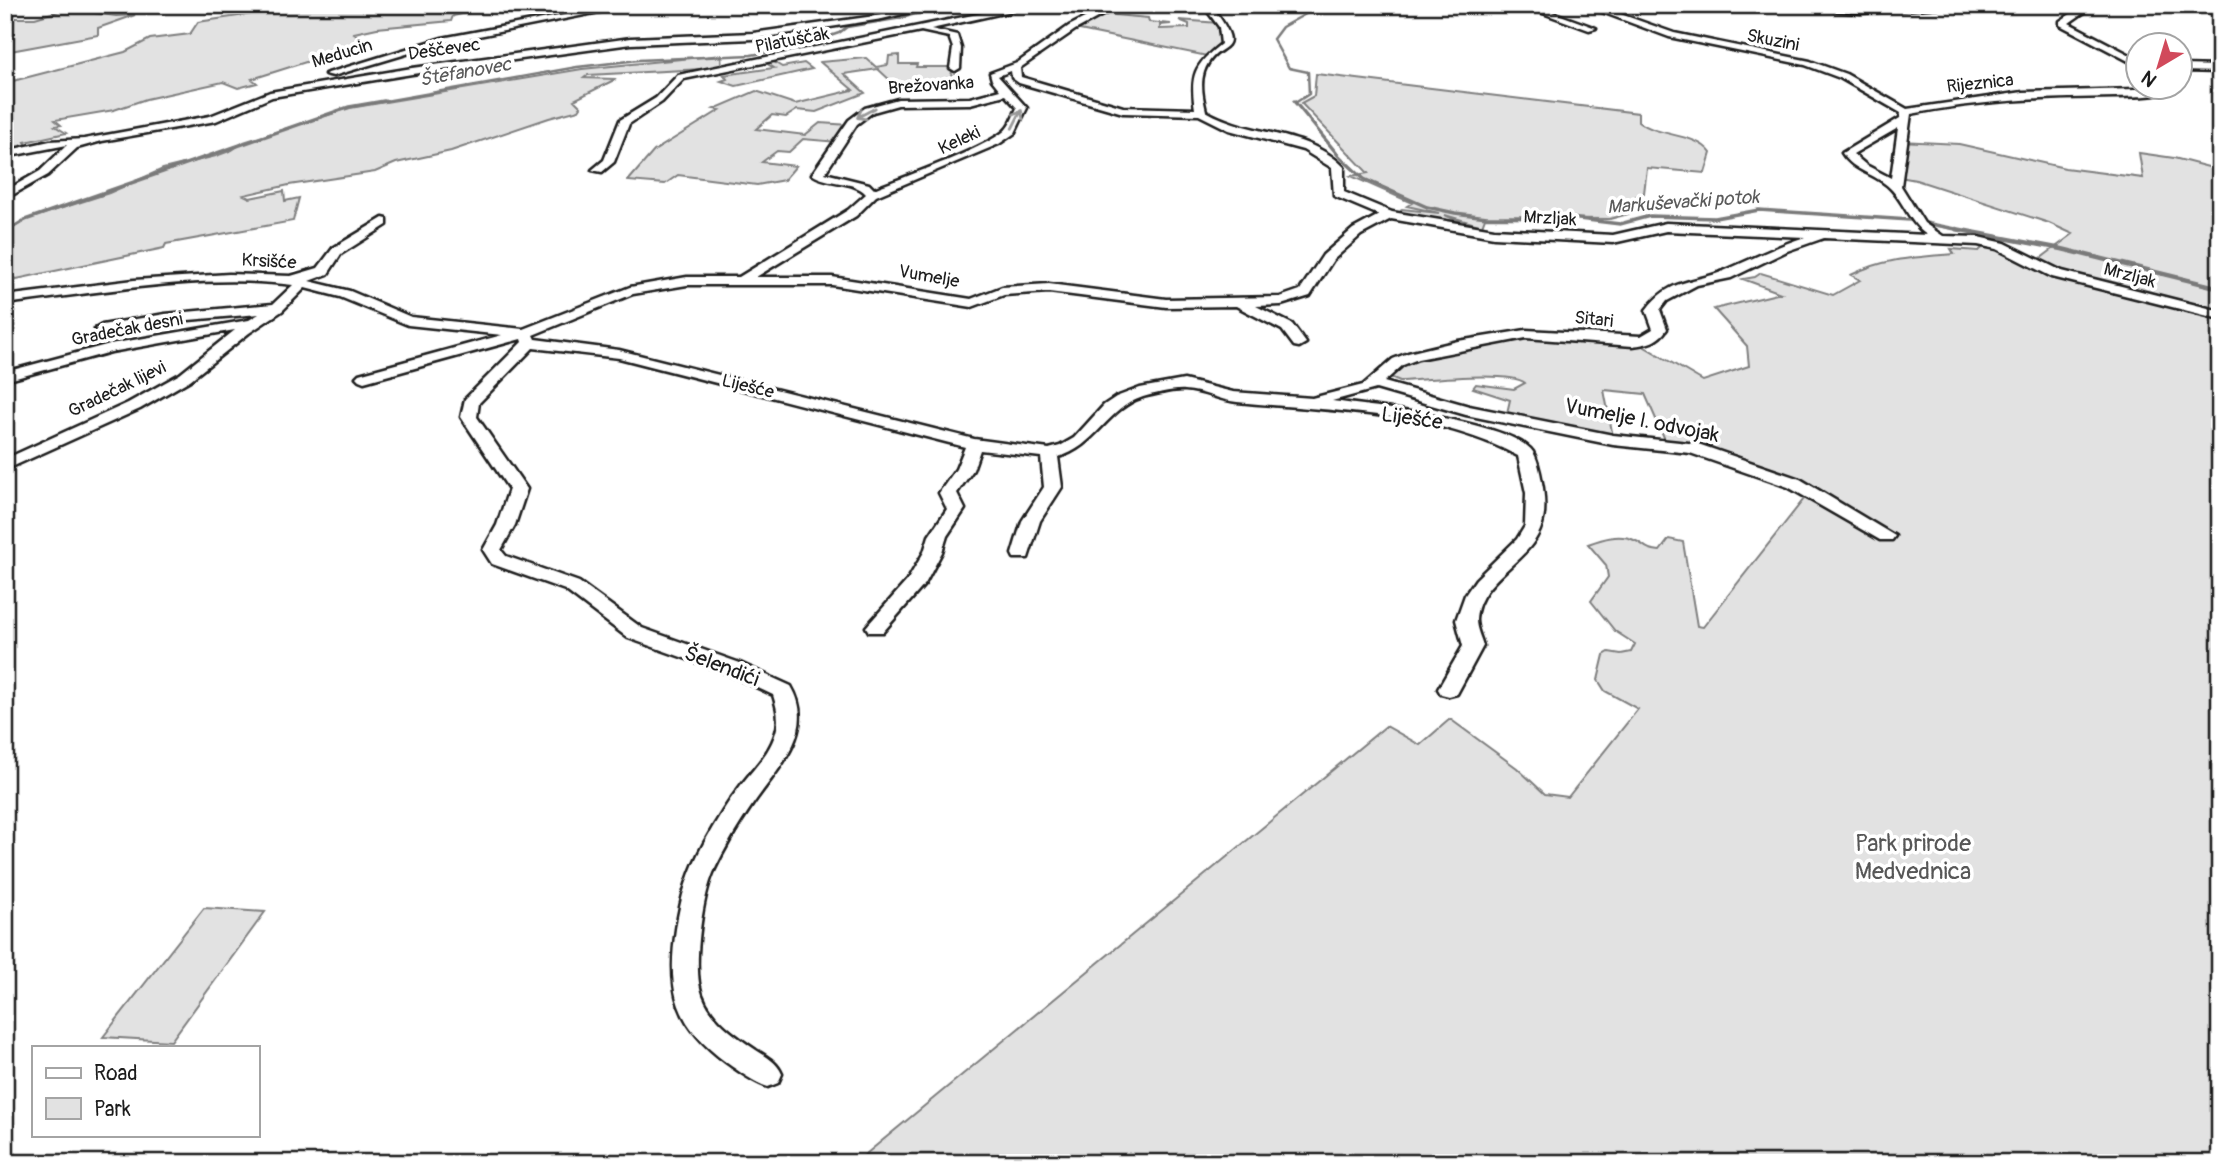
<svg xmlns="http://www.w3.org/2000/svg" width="2225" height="1168" font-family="Pangolin,sans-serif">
	<rect width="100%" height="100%" fill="#fff"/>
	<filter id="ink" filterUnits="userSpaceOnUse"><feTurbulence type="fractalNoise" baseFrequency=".0143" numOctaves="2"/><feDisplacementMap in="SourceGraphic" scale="14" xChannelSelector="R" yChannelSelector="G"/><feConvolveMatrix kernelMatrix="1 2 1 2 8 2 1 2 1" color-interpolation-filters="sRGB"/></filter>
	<g filter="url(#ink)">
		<path fill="#e2e2e2" stroke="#7f7f7f" stroke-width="2" d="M313 5H483L471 12 453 16 451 21 377 28 354 33 367 42 345 45 316 55 337 62 323 65 309 61 252 79 257 83 238 88 223 82 146 99 114 110 55 120 61 125 55 126 66 133 25 142 28 147 5 152V83L125 52 150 39 190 34 198 22Z
			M1122 5H1148L1147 13 1123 11 1115 15 1148 18 1149 22 1171 24 1160 25V29L1189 28V24L1179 20 1219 23 1221 45 1207 56 1075 29Z
			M65 9 116 16 135 15 98 28V35L5 52V18H35Z
			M721 55 722 68 588 75 584 78 616 79 574 100 581 107 579 110 549 118 451 151 396 163 375 172 289 185 244 195 250 198 284 191 285 201 299 198 293 221 166 244 164 248 7 281 10 297 5 298V233L28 219 109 193 163 169 216 156 232 150 244 142 350 108 582 69Z
			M899 55V64H917L916 67H953L950 81 909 91 893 83 878 69 844 74 865 93 816 112 797 110 786 117 772 115 756 129 805 135 820 123 849 125 838 142 803 139 789 152 777 151 762 162 796 166 784 180 757 185 678 175 665 184 628 181 654 151 720 110 714 109 756 91 795 104 853 90 820 62 866 58 876 67 888 65 889 56Z
			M772 61 782 67 804 63 812 69 736 86 721 81 727 79 724 75 774 68 764 62Z
			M1316 74 1638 113V121C1659 138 1696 132 1711 153L1705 173 1647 168 1644 193 1618 204 1628 214 1610 219 1485 218 1482 226 1445 215 1460 222 1457 224 1400 213 1402 209 1439 213 1407 206 1412 203 1351 176 1368 173 1301 103 1314 96Z
			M1900 141 1959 144 2065 168 2143 178 2139 153 2174 158 2220 170V1163H855L1386 726 1420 745 1450 719 1517 768 1545 794 1568 797 1638 709 1605 691 1598 680 1604 655 1609 652 1621 654 1631 652 1635 644 1615 631 1591 601 1608 577 1606 565 1588 544C1602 539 1619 533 1634 540 1647 545 1642 549 1660 551L1669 539 1683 542 1697 626 1703 627 1811 490 1790 476 1666 442 1645 394 1604 390 1613 437 1507 413 1510 400 1473 388 1476 384 1514 389 1525 383C1512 370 1423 380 1400 381L1390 377V373L1415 359 1531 336 1638 343 1703 381 1749 366 1747 346 1714 309 1781 293 1743 279 1755 277 1761 273 1833 295 1860 280 1851 275C1883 258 1918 257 1954 254L1951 249 1979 251 1985 245 2033 264 2073 234 2049 223 1916 180 1894 176Z
			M204 908 265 912 171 1041 103 1037Z"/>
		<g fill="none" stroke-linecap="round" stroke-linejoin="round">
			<path stroke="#7a7a7a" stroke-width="2.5" d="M374 103 577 67 638 60 751 55 798 47 839 33 847 27 902 18 945 5
				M1295 103 1309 94 1308 72 1289 68 1273 39 1282 27 1322 5"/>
			<path stroke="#7a7a7a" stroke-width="3.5" d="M1294 101 1338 155 1364 179 1427 207 1455 213 1487 217H1562L1620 224 1650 216 1715 218 1759 210 1910 220 1966 231
				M7 231 25 220 349 107 384 101"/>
			<path stroke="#7a7a7a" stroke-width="4.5" d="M1956 229 2062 249 2220 288
				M5 232 10 229"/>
			<defs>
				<path id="minor" d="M617 5H635L443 43 333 76 325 74 442 38Z
					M923 5H939L882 19 753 39 631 44 412 74 272 97 216 121 102 141 77 148 48 175 5 199V191L40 171 67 145 5 157V151L50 141 84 139 210 116 270 92 412 68 631 38 753 33 882 15Z
					M1022 5H1039L931 29 957 35 961 48 960 68 955 71 950 68 953 48 949 37 921 31 684 79 662 102 629 124 614 162 602 172 592 170 604 160 620 120 656 98 678 75Z
					M1110 5H1121L1075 30 1020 68 1021 77 1123 107 1195 109C1190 76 1194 65 1221 44L1219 27 1203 5H1211C1251 60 1217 36 1204 72 1200 84 1203 98 1206 111 1248 136 1309 130 1344 167V192L1392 212 1494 229 1613 235 1666 223 1927 235C1909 223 1905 203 1890 188 1875 173 1854 172 1842 153L1900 118 1901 113 1840 78 1805 65 1669 37 1583 5H1595L1674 33 1810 61 1846 74 1907 109 2023 92 2173 88C2162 98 2132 96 2116 97 2044 98 1982 100 1911 114L1901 186 1924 223 1943 236 1978 237 2005 243 2062 271 2220 311V319L2052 277 1997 249 1978 245 1824 238 1787 251 1731 278 1697 285 1667 301 1660 310 1667 329C1658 342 1648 344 1633 346L1526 338 1418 359 1403 365 1384 382 1469 406 1613 435 1698 444 1800 479 1895 536 1892 540H1880L1788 487 1690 453 1613 445 1466 415 1376 389 1332 401C1371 406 1512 422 1533 452 1539 462 1541 477 1543 488 1546 510 1545 527 1532 544 1514 568 1477 586 1476 620 1476 629 1481 638 1483 646L1457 694 1449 696 1441 694 1438 689 1463 646 1456 620 1465 595 1476 579 1517 539 1525 526 1526 493 1518 456C1435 411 1329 411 1237 402 1219 400 1203 391 1185 390 1173 389 1155 394 1143 397 1107 408 1095 448 1058 457L1062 487 1040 521 1028 558H1014L1012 554 1022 521 1044 487 1041 457 980 450 973 470 957 493 965 509 947 536 942 552 925 584 883 632H869L866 627 907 581 924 552 929 536 947 509 939 493 956 469 965 447 619 358 533 348 479 403 477 417 527 489 515 525 501 550 506 556 579 582 642 628 740 663 791 686C818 731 777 769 753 804 738 826 724 849 713 873 702 899 695 955 699 983 704 1015 731 1033 756 1050 767 1057 777 1062 782 1074L778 1083 768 1087C753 1082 740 1072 727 1063 675 1025 667 990 676 929 681 897 688 872 704 843 715 823 727 803 741 785 754 768 770 753 776 732 780 719 777 708 773 695L726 673 628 638 565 590 492 564 483 550 497 525 509 489 461 417 465 399 522 342 521 339 364 382 359 380 356 377 359 374 502 335 408 325 340 297 305 288 282 311 249 333 190 380 140 409 5 470V459L128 403 180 374 235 330 111 352 5 381V372L110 344 249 320 259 314 165 322 102 333 95 329 102 325 165 314 273 304 293 285C202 273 96 293 5 304V296L134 280 229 274 291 276 318 268 333 248 383 218 387 219V225L341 254 328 274 309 281 350 291 411 317 523 329 630 287 687 277H739L848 210 866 194C854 180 827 185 812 174L849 120 865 108 898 99 970 98 1000 90 992 80 990 73 1017 63 1069 26ZM1011 71 1012 78 1019 83 1123 113 1199 115 1229 130 1303 150 1332 168 1334 196 1379 215 1353 229 1323 255 1300 290 1280 297 1166 299 1049 284 1002 287 971 299 832 277H756L856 216 876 196 999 144 1015 133 1027 108 998 76ZM1005 95 1017 108C1014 114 1012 122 1007 128 995 145 899 179 874 189L869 184 825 173 857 124 873 112 898 105 970 104ZM1898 128 1891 178 1866 165 1853 154ZM1391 219 1494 237 1613 243 1666 231 1805 237C1777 246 1752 259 1726 270 1694 284 1670 277 1646 310L1653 329 1641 336 1526 330 1458 341 1408 353 1393 359 1363 385 1312 398 1233 392 1184 380 1140 388 1116 397 1104 405 1074 438 1060 446 1049 449 974 439 619 350 535 339 533 335 633 294 687 285H832L972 307 1004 295 1049 292 1166 307 1236 306 1282 330 1294 346 1299 347 1306 343 1292 324 1256 306 1281 305 1310 296 1333 260 1361 235Z
					M1521 5H1533L1596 28 1589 30Z
					M1765 5 1861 9 1905 5H2111L2089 9 2069 23 2138 59V66L2060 25V21L2078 9 1940 7 1861 13Z
					M2192 5H2205L2220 10V15Z
					M2180 65 2220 66V72L2180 71Z"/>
			</defs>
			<use href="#minor" stroke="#1c1c1c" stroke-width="5"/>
			<use href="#minor" fill="#fff" fill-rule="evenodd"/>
		</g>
		<defs><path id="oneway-shaft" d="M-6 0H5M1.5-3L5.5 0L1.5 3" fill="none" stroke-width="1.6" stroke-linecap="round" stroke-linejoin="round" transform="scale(1.75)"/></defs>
		<g stroke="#999">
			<use href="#oneway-shaft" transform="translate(866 113) rotate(152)"/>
			<use href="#oneway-shaft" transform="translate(1017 119) rotate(-63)"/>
		</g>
	</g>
	<g text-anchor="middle" stroke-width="7" stroke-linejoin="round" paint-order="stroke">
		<g font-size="18" fill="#1c1c1c" stroke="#fff">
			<text transform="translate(792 40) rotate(-11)" y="6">Pilatuščak</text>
			<text transform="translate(1773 40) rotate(11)" y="6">Skuzini</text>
			<text transform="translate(444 49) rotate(-8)" y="6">Deščevec</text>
			<text transform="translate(342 53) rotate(-17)" y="6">Meducin</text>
			<text transform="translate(1980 83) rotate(-6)" y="6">Rijeznica</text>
			<text transform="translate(931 85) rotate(-4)" y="6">Brežovanka</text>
			<text transform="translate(959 140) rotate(-25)" y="6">Keleki</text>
			<text transform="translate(1550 218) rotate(3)" y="6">Mrzljak</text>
			<text transform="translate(269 261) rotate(3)" y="6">Krsišće</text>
			<text transform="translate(2130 275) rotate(15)" y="6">Mrzljak</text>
			<text transform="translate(929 276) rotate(10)" y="6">Vumelje</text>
			<text transform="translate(1594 319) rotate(6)" y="6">Sitari</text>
			<text transform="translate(127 329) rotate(-11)" y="6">Gradečak desni</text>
			<text transform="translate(748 386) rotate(14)" y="6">Liješće</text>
			<text transform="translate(117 389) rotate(-26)" y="6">Gradečak lijevi</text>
		</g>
		<g font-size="19" font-style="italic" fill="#5a5a5a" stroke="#fff">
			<text transform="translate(465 71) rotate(-10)" y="7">Štefanovec</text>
			<text transform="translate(1683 201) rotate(-4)" y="7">Markuševački potok</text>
		</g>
		<g font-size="21" fill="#1c1c1c" stroke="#fff">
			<text transform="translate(1412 418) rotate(8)" y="7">Liješće</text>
			<text transform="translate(1642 420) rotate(11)" y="7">Vumelje I. odvojak</text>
			<text transform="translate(722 666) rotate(21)" y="7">Šelendići</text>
		</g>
		<g font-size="24" fill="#575757" stroke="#fff">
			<text x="1913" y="851">Park prirode<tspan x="1913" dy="28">Medvednica</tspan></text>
		</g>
	</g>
	<rect width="2225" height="1168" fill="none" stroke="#fff" stroke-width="28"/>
	<rect x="14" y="14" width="2197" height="1140" fill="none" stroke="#1c1c1c" stroke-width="2.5" filter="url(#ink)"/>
	<rect x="32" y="1046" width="228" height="91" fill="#ffffff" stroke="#a4a4a4" stroke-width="2"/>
	<rect x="46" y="1068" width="35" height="10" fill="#ffffff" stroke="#a4a4a4" stroke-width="2"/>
	<text x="94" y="1080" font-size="21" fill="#1c1c1c">Road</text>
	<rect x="46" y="1098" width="35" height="21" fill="#e2e2e2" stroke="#a4a4a4" stroke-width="2"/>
	<text x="94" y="1116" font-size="21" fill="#1c1c1c">Park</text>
	<g transform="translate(2159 66) rotate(218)"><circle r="33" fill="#ffffff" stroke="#a4a4a4" stroke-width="2"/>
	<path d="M0-5L12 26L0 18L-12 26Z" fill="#d1495b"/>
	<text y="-10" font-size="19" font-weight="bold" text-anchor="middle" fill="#1c1c1c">N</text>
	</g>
</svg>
